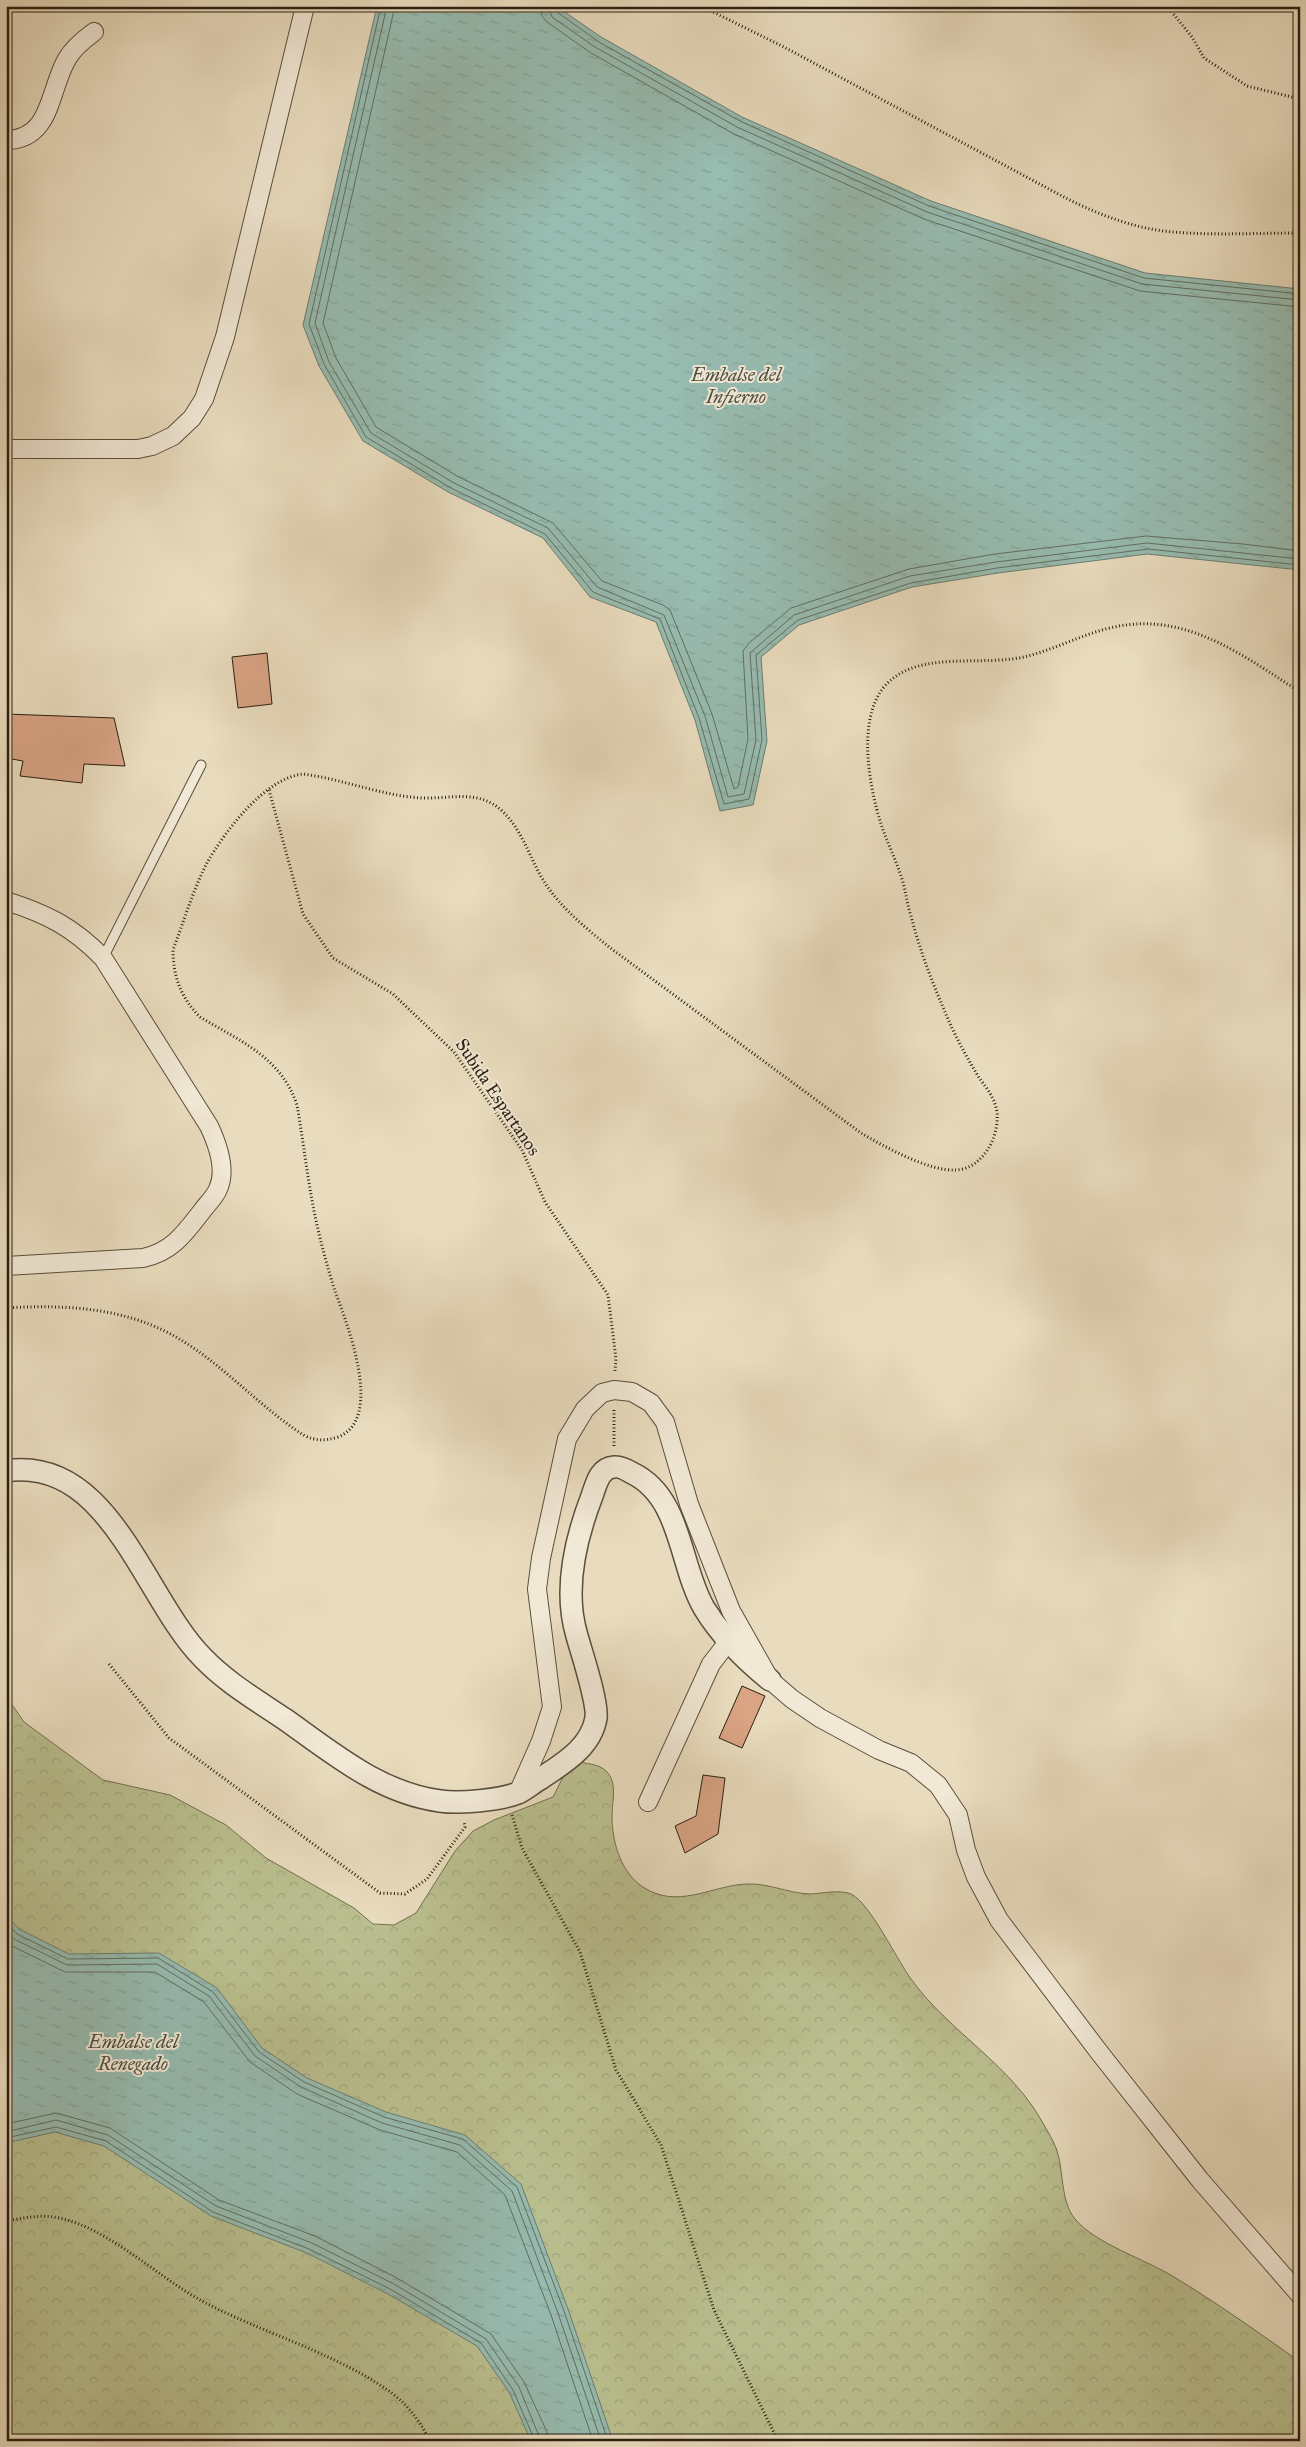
<svg xmlns="http://www.w3.org/2000/svg" width="1306" height="2447" font-family="'IM FELL Great Primer',serif">
	<defs>
		<pattern id="forest-crowns" width="20" height="18" patternUnits="userSpaceOnUse" patternTransform="scale(1.25)"><rect width="20" height="18" fill="#babf8f"/><path d="M2 6a3 3 0 1 1 6 0M12 15a3 3 0 1 1 6 0" fill="none" stroke="#a0a47a"/></pattern>
		<pattern id="water-ripples" width="26" height="14" patternUnits="userSpaceOnUse" patternTransform="scale(1.25)"><rect width="26" height="14" fill="#97bcb1"/><path d="M2 4q2-2 4 0t4 0M15 11q2-2 4 0t4 0" fill="none" stroke="#82a197"/></pattern>
	</defs>
	<rect width="100%" height="100%" fill="#e9dcbe"/>
	<filter id="stains"><feTurbulence type="fractalNoise" baseFrequency=".004" numOctaves="4"/><feColorMatrix values="0 0 0 0 .2 0 0 0 0 .09 0 0 0 0 .02 0 0 0 .5 -.17"/></filter>
	<radialGradient id="worn" r=".72"><stop offset=".6" stop-color="#630" stop-opacity="0"/><stop offset="1" stop-color="#630" stop-opacity=".3"/></radialGradient>
	<path fill="url(#forest-crowns)" stroke="#726f50" d="M6 1696 24 1722 103 1780 170 1795 226 1825 266 1858 354 1908 373 1924 394 1925 416 1913 455 1851 473 1831 494 1820 553 1797 567 1769 576 1762C585 1763 599 1764 606 1771 618 1782 612 1801 612 1816 612 1844 622 1878 650 1891 682 1907 715 1885 747 1884 768 1883 788 1893 809 1894 822 1894 838 1889 851 1894 870 1903 897 1960 911 1979 950 2033 1012 2065 1044 2125 1048 2132 1053 2140 1056 2148 1064 2169 1060 2201 1075 2219 1094 2243 1147 2260 1174 2277 1217 2303 1258 2332 1300 2362V2441H6Z"/>
	<path fill="url(#water-ripples)" stroke="#6b7d71" d="M377 6H556L601 37 742 117 931 201 1145 273 1300 289V570L1147 554 998 573 912 587 799 625 761 657 767 741 753 805 720 811 695 720 656 622 590 597 543 538 448 492 363 441 319 366 303 325Z
		M6 1915 19 1929 69 1954 159 1953 217 1988 262 2048 307 2078 386 2112 465 2135 521 2184 568 2309 613 2441H531L509 2392 477 2346 388 2294 307 2253 211 2216 104 2146 55 2132 6 2143Z"/>
	<g fill="none" stroke-linecap="round" stroke-linejoin="round">
		<path stroke="#606e60" stroke-width="1" d="M381 6 309 324 324 364 366 437 451 488 545 534 593 592 660 619 699 718 724 804 749 799 762 740 756 655 798 620 911 583 997 568 1148 549 1300 565
			M387 6 315 323 329 362 371 433 454 483 548 528 597 587 664 615 705 716 728 797 744 794 756 740 750 653 794 615 910 576 996 562 1147 543 1300 559
			M395 6 323 323 336 358 376 427 457 476 553 523 602 581 663 605 670 610 712 714 734 789 738 787 748 739 743 651 749 643 791 608 909 569 995 554 1146 536 1243 544 1300 551
			M540 6 542 16 547 22 591 53 734 134 924 219 1140 291 1300 307
			M548 6 552 17 595 47 737 127 927 212 1142 284 1300 300
			M554 6 557 12 599 42 740 121 929 206 1144 278 1300 294
			M6 1922 17 1934 68 1959 158 1958 213 1992 259 2052 304 2082 384 2117 463 2139 517 2187 564 2311 608 2441
			M6 1932 14 1939 67 1965 157 1964 209 1996 255 2056 301 2087 382 2123 460 2145 512 2191 558 2313 601 2441
			M6 1943 65 1972H155L204 2002 250 2062 297 2094 380 2130 457 2152 505 2195 551 2315 593 2441
			M6 2124 56 2113 110 2128 219 2200 315 2236 397 2278 491 2334 524 2382 547 2432 549 2441
			M6 2132 56 2120 108 2135 216 2206 312 2243 394 2284 486 2339 519 2387 541 2441
			M6 2138 56 2127 106 2141 213 2212 309 2249 390 2289 481 2343 513 2390 535 2441"/>
	</g>
	<path fill="#d9a384" stroke="#2a1f10" d="M267 653 272 704 238 708 232 657Z
		M6 714 114 718 125 766 84 764 82 783 20 776 23 761 6 758Z
		M742 1686 765 1696 742 1748 719 1738Z
		M703 1775 725 1778 718 1834 685 1853 675 1826 696 1816Z"/>
	<g fill="none" stroke-linecap="round" stroke-linejoin="round">
		<defs>
			<path id="service" d="M103 958 201 765"/>
			<path id="minor" d="M6 140C52 140 49 89 67 59 73 48 83 40 94 32
				M6 449H138L152 446 173 436 192 418 204 399 225 337 305 6
				M6 901C47 914 73 927 103 958L209 1126C217 1143 227 1170 218 1189 215 1197 207 1204 202 1211 185 1233 172 1252 143 1258L6 1266
				M518 1793 541 1741 552 1707 537 1589 541 1558 567 1439 585 1409 602 1393 614 1390 632 1392 651 1403 665 1422 689 1504 731 1611 770 1680 792 1699 820 1718 879 1750 911 1763 938 1785 958 1815 966 1850 976 1877 999 1920 1099 2052 1200 2180 1300 2295
				M648 1802 711 1664 728 1642"/>
			<path id="tertiary" d="M6 1471C110 1455 144 1599 203 1658 227 1683 258 1701 286 1720 334 1754 380 1793 440 1801 460 1804 500 1800 518 1793 525 1790 533 1783 540 1779 562 1764 591 1748 596 1718 598 1702 582 1654 577 1636 563 1590 575 1540 592 1496 596 1485 599 1468 614 1467 620 1466 627 1470 632 1473 682 1497 679 1565 704 1608 721 1636 744 1659 770 1680"/>
		</defs>
		<use href="#service" stroke="#5a4e3c" stroke-width="11"/>
		<use href="#minor" stroke="#5a4e3c" stroke-width="20"/>
		<use href="#tertiary" stroke="#5a4e3c" stroke-width="24"/>
		<path stroke="#2a1f10" stroke-width="3" stroke-dasharray="1 2.5" stroke-linecap="butt" d="M701 6 782 46 1062 196C1093 212 1127 226 1163 231 1208 236 1254 233 1300 233
			M1167 6 1192 37 1204 58 1247 86 1300 99
			M269 790 303 914 333 958 393 994 454 1052 522 1150 545 1202 608 1295 616 1359 615 1371
			M6 1308C70 1304 134 1308 189 1345 230 1372 264 1410 305 1436 317 1441 325 1441 338 1437 385 1419 347 1324 335 1291 328 1269 322 1247 317 1225 308 1185 304 1145 297 1105 281 1057 240 1041 200 1017 181 998 173 976 173 950 184 921 193 890 207 863 225 831 265 778 303 774 343 779 382 796 422 798 451 799 479 789 502 811 523 830 530 860 545 883 561 908 586 928 609 947L861 1133C883 1146 930 1172 956 1170 972 1169 982 1159 990 1146 996 1134 1000 1117 995 1104 992 1094 984 1085 978 1076 969 1061 960 1045 952 1028 936 992 921 955 911 916 907 904 906 892 902 879 896 860 887 842 881 824 869 786 857 720 884 687 917 648 983 668 1028 656 1062 647 1092 629 1126 625 1192 616 1247 658 1300 692
			M614 1446V1410
			M109 1664 169 1738 380 1893 405 1894 427 1879 465 1827 464 1821
			M512 1815 522 1848 580 1952 616 2070 661 2145 714 2310 778 2441
			M6 2221C24 2218 41 2214 59 2218 108 2228 158 2277 202 2301 262 2333 339 2354 393 2394 410 2407 420 2422 430 2441"/>
		<use href="#service" stroke="#f1e8d5" stroke-width="9"/>
		<use href="#minor" stroke="#f1e8d5" stroke-width="18"/>
		<use href="#tertiary" stroke="#f1e8d5" stroke-width="21"/>
	</g>
	<g text-anchor="middle" stroke-width="4" stroke-linejoin="round" paint-order="stroke">
		<g font-size="18" fill="#2a1f10" stroke="#f1e8d5">
			<text transform="translate(498 1097) rotate(56)" y="6">Subida Espartanos</text>
		</g>
		<g font-size="19" font-style="italic" fill="#4b4e40" stroke="#f1e8d5">
			<text x="736" y="381">Embalse del<tspan x="736" dy="22">Infierno</tspan></text>
			<text x="133" y="2048">Embalse del<tspan x="133" dy="22">Renegado</tspan></text>
		</g>
	</g>
	<rect width="1306" height="2447" fill="none" stroke="#e9dcbe" stroke-width="25"/>
	<rect x="8" y="8" width="1291" height="2432" fill="none" stroke="#2a1f10" stroke-width="2.5"/>
	<rect x="12" y="12" width="1281" height="2422" fill="none" stroke="#2a1f10"/>
	<rect width="100%" height="100%" filter="url(#stains)"/>
	<rect width="100%" height="100%" fill="url(#worn)"/>
</svg>
